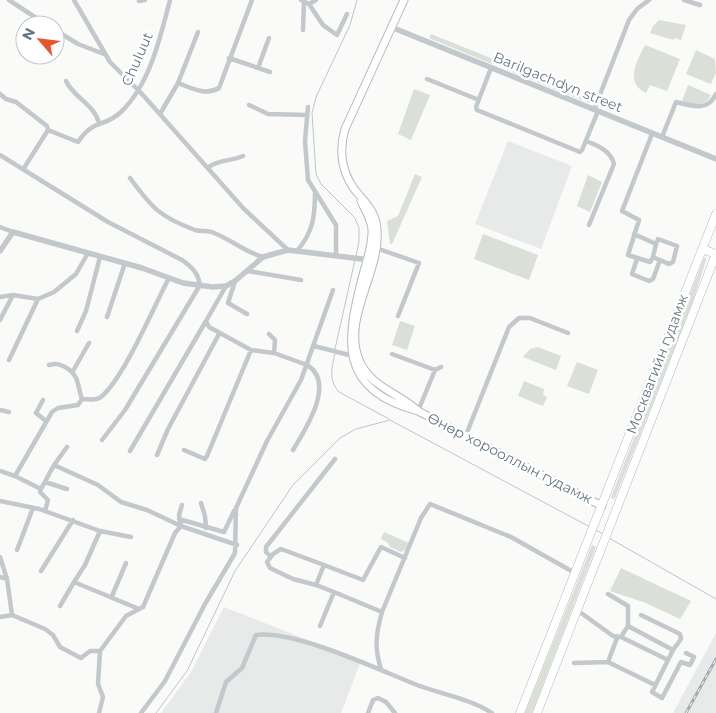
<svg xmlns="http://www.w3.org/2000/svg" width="716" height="713" font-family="Montserrat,sans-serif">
	<rect width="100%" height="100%" fill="#fafaf8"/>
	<path fill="#e8e9e9" d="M508 141 572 166 541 249 475 224Z
		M224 607 361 661 341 713H161L191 672Z
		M716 633V713H673L701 661Z"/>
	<path fill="#dadfd7" d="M659 20 686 25 681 40 675 38 673 40 650 33 653 26Z
		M431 34 498 61 492 64 429 38Z
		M645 45 680 59 667 91 650 85 646 93C624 82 637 61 645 45Z
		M696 50 715 59 716 73 711 84 686 74Z
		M503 62 582 97 584 92 594 96 595 101 589 103 507 70 503 67Z
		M688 85 711 95 707 101 697 106 682 101Z
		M414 89 430 95 411 140 398 134Z
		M415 174 422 177 392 244H390L387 221 398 216Z
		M588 175 602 182 590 212 577 206Z
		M483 234 538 255 529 280 474 259Z
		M707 257 692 304 615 498 612 499 611 497 704 258Z
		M400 321 415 326 407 350 392 345Z
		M538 347 561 356 556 370 523 357 530 349Z
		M577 362 598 370 589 394 567 386Z
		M524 381 544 389 543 395 547 397 543 406 518 396Z
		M384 532 409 543 405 550 401 552 390 547 388 543 381 539Z
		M592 545 596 547 532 713H525Z
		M621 568 691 601 680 619 646 603 610 591Z"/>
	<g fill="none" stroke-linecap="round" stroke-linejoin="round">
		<path stroke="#bbc7cb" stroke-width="1" d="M356 256 359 241V228L355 218 321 184 316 174 312 113 316 97 350 25 357 0
			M335 349 355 260
			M335 353C332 367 328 380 339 392L389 419
			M596 530 603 534
			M609 538 716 599
			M156 713 187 671 235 571 293 485 340 438 356 429 390 420 590 527"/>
		<defs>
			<path id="secondary" d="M404 0 345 129C338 152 342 177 360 196 369 206 376 215 377 229 381 272 342 317 359 360 371 388 398 392 418 411
				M361 201C365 210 371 219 372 229 373 244 367 260 363 275 346 340 337 390 418 411L602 506"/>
			<path id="trunk" d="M520 713 716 214
				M537 713 716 254 702 249"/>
		</defs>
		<use href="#secondary" stroke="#b3babf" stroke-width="9"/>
		<use href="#trunk" stroke="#b4b9bd" stroke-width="9"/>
		<path stroke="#c3c8cc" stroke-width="4.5" d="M9 0 47 25
			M74 0 110 62 142 94 244 209 288 250
			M301 0 309 4 316 0
			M684 0 700 5
			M139 1 145 0
			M309 4 323 25 337 35 347 14
			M55 30 78 44 104 54
			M303 30 304 2
			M21 49 25 52
			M29 55H34
			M229 58 270 72
			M258 68 269 38
			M491 68 476 107 477 110 580 152 582 150 598 111
			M427 79 479 100
			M66 81C73 97 95 105 99 123
			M178 83C191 88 206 96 219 88L252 0
			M0 94 6 99 16 102 47 126 48 130
			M249 105 268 114 307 115
			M308 107 305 141 308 180 336 225V254
			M594 110 629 20 637 9 649 0
			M160 114 178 83 198 32
			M662 137 676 102C692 106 708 112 716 94
			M586 141C597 145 611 151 614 164L589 225
			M0 155 108 222 182 260C192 267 198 273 200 285L125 410 102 440
			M209 167C217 160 232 161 243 156
			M24 168 48 130 78 142C94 118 104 128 121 112 150 84 160 38 170 0
			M130 178C152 208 160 217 195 230 202 232 208 230 214 233 232 240 245 252 263 257
			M0 227 13 232
			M634 234 656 244 653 257 650 262 628 255 639 220 622 211 652 134
			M376 248 419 263 398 316
			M297 251C313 232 315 217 315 192
			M653 257 669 264 673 262 677 246 658 239 656 244
			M637 259 632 274 649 281 653 279 660 260
			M248 271 301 280
			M235 281 228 303 247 314
			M226 286 206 321 209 327 251 350 274 353 307 365C337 383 304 431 293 450
			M0 297 13 295 38 299 54 292 76 274 88 253
			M107 317 125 263
			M0 320 13 295
			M77 331 86 311 100 257
			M269 334 275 340 274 353
			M314 346 353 356
			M392 354 435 370
			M9 360 38 299
			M49 365C56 363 59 364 65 367 80 375 77 386 82 399
			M73 371 89 343
			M43 400 36 413 46 421
			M0 410 9 412
			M418 411 435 370 441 367
			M466 435 509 327 519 318H530L568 333
			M184 450 205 459 207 456 251 350
			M130 451 206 321
			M157 455 168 429 219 334
			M54 465 67 447
			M0 471 15 476 41 489 54 465 98 485 121 502 147 510 181 526 179 515 182 505
			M15 476 52 412 58 408 78 405 82 399C89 399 96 401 101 397 124 378 154 306 169 278
			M45 482 67 489
			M41 489 40 492 48 500 45 511
			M0 501 39 509 100 531 85 565 74 582 139 609
			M201 503 205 516 206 528
			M179 519 224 532 234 511
			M100 531 131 537
			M17 550 33 508
			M0 557 7 579 12 615 45 629 53 635 60 647 81 658 90 651H100
			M271 557 266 552V547L335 459
			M41 571 73 520
			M0 577 7 579
			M316 585 293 579 270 568 267 562 273 554 281 549 324 565
			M334 592 316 585 324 565 363 580 381 547 405 558
			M112 596 126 563
			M60 606 74 582
			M577 610 613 636 621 637 628 626V606L608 594
			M382 612 421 518 430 504 511 537 575 573
			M641 615 680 634 681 639 673 650
			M0 617 12 615
			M320 626 334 592 382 612C376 633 374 648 381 669
			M628 626 673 650 652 692 662 698 681 662 690 665 694 657 686 653
			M621 637 668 660
			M617 638 608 662 655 685
			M574 663 608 662
			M99 713 103 697 98 684 100 651 126 616 143 607 175 533 181 526 237 545
			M141 713 165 681 205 604 235 553 236 508 267 441 301 380 333 290
			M216 713 226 682 242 668 256 635C295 630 377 669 417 685 441 694 471 699 492 713
			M368 713 373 700 378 698 386 702 395 713"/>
		<path stroke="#c3c8cc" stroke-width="5.5" d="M391 27 716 159
			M0 251 13 232 142 268 183 283 213 287 226 286 235 281 263 257 288 250 370 260"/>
		<use href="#secondary" stroke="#fff" stroke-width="7"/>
		<use href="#trunk" stroke="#fff" stroke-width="8"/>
		<defs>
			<path id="rail" d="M686 713 716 659"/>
		</defs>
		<use href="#rail" stroke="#a2aab0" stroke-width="3"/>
		<use href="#rail" stroke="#fff" stroke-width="1" stroke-dasharray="4" stroke-linecap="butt"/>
	</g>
	<g text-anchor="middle" stroke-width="5" stroke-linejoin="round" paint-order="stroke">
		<g font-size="14" fill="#657683" stroke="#fff">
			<text transform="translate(137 59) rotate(-66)" y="5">Chuluut</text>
			<text transform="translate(558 82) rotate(22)" y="5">Barilgachdyn street</text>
			<text transform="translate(657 364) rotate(-69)" y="5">Москвагийн гудамж</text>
			<text transform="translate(510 458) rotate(27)" y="5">Өнөр хорооллын гудамж</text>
		</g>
	</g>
	<g transform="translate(40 40) rotate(298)"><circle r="24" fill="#ffffff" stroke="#c1c8cd"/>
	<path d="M0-4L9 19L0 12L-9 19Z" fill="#e4572e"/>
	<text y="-8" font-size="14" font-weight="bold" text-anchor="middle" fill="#657683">N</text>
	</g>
</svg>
